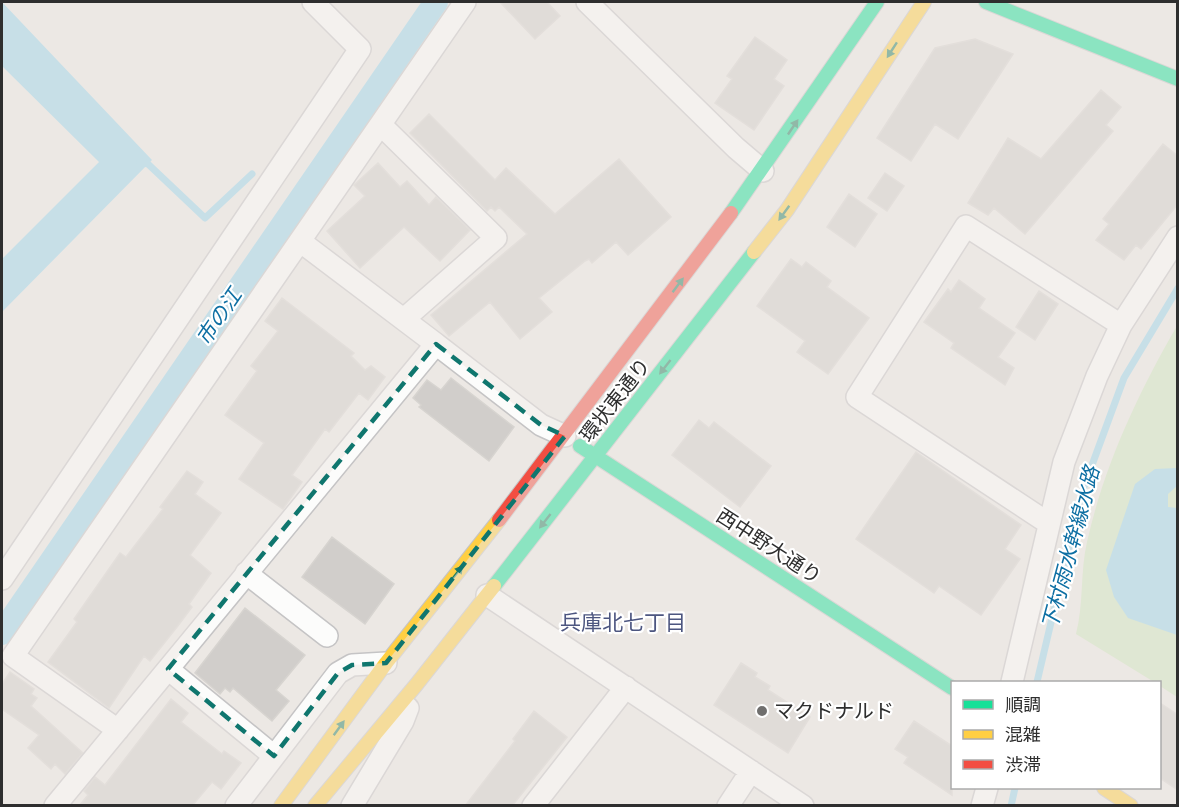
<svg xmlns="http://www.w3.org/2000/svg" width="1179" height="807" font-family="'Open Sans','Noto Sans JP',sans-serif">
	<rect width="100%" height="100%" fill="#ece8e4"/>
	<path fill="#cee6be" d="M1177 326V697L1160 686V682H1154L1076 634C1084 603 1080 572 1087 542 1104 466 1138 393 1177 326Z"/>
	<path fill="#99d6ec" d="M2 2 152 160 2 312V259L99 162 2 66Z
		M1177 468V486L1168 494V507L1177 508V635L1128 618 1114 597 1106 570 1135 484 1155 469Z"/>
	<g fill="none" stroke-linecap="round" stroke-linejoin="round">
		<path stroke="#99d6ec" stroke-width="7" d="M140 162 148 164 205 218 252 174
			M1037 682 1081 495 1124 378 1178 288
			M1011 806 1015 788"/>
		<path stroke="#99d6ec" stroke-width="24" d="M2 633 436 2"/>
	</g>
	<path fill="#d1cecb" stroke="#d7d4d0" stroke-width="1.5" d="M500 2H547L560 16 535 39Z
		M755 37 787 60 774 79 784 86 754 130 715 103 732 79 727 76Z
		M975 39 1013 54 958 139 935 124 911 161 877 138 935 48Z
		M1101 90 1121 107 1106 125 1113 131 1025 234 994 208 988 215 968 203 1008 138 1041 159Z
		M429 114 495 180 506 168 555 214 619 159 671 217 628 255 616 242 592 263 589 259 585 261 539 298 552 312 520 339 490 302 449 336 431 315 527 234 499 207 495 211 491 207 487 211 410 133Z
		M1163 144 1178 156V204L1141 249 1136 245 1124 260 1096 240 1109 224 1103 219Z
		M378 163 400 187 407 181 429 205 436 197 470 230 440 261 404 227 360 268 327 231 365 196 354 185Z
		M885 173 904 186 887 211 868 198Z
		M849 194 877 214 855 247 827 227Z
		M791 259 802 267 806 262 831 281 827 287 869 318 828 374 797 352 805 341 757 306Z
		M959 280 985 299 979 308 1015 333 998 357 1014 368 1005 385 951 348 954 343 924 322 948 289 951 292Z
		M1039 291 1058 304 1035 340 1016 327Z
		M282 298 354 353 351 356 365 370 371 366 385 377 368 400 359 393 329 432 325 429 292 475 302 482 283 509 239 479 264 443 225 415 257 371 251 366 278 331 265 321Z
		M451 378 514 427 489 461 419 407 421 405 413 398 427 380 441 390Z
		M699 420 709 428 714 422 771 466 740 507 672 455Z
		M916 452 1021 525 1005 549 1020 559 981 615 939 586 934 593 856 539Z
		M187 471 203 482 195 494 221 513 190 555 211 573 189 604 192 607 177 627 150 661 144 656 109 708 48 662 77 622 74 619 120 553 126 557 163 509 160 507Z
		M332 537 394 584 365 624 302 577Z
		M245 608 305 655 276 690 289 701 272 721 233 688 230 692 225 688 220 694 195 673Z
		M741 663 757 673 755 677 770 686 768 690 810 717 788 753 714 705Z
		M10 672 34 689 31 694 37 698 31 706 83 753 65 774 55 764 51 769 28 748 39 735 2 709V684Z
		M171 699 188 713 181 722 222 754 224 751 241 763 221 789 212 782 192 806H79L88 795 84 791 95 777 105 785Z
		M1160 703 1178 715V790L1160 778Z
		M534 711 567 737 512 806H465L515 741 513 739Z
		M914 721 952 746V795L904 763 908 757 895 749Z"/>
	<g fill="none" stroke-linecap="round" stroke-linejoin="round">
		<defs>
			<path id="street" d="M587 2 736 148 763 171
				M381 125 496 238 404 319
				M301 242 436 344
				M1048 523 857 397 966 226 1121 325
				M246 573 327 636
				M2 579 360 49 313 2
				M487 595 803 806
				M168 669 274 756
				M1012 682 1064 462 1097 376 1121 325 1178 237
				M118 730 13 656 465 2
				M55 806 436 344 541 425 565 436
				M236 806 338 673 352 665 386 663
				M352 806 403 721 408 708
				M533 806 626 687
				M728 806 751 771
				M982 806 987 788"/>
			<path id="fast" d="M986 2 1178 79
				M731 213 877 2
				M580 446 952 688
				M494 586 754 252"/>
			<path id="slow" d="M754 252 787 210 924 2
				M1104 788 1131 806
				M281 806 386 663 499 520
				M315 806 416 685 494 586"/>
			<path id="jam" d="M499 520 731 213"/>
		</defs>
		<use href="#street" stroke="#c5c4c5" stroke-width="24"/>
		<use href="#fast" stroke="#c5c4c5" stroke-width="16"/>
		<use href="#slow" stroke="#c5c4c5" stroke-width="16"/>
		<use href="#jam" stroke="#c5c4c5" stroke-width="16"/>
		<use href="#street" stroke="#fcfcfb" stroke-width="21"/>
		<use href="#fast" stroke="#16e098" stroke-width="14"/>
		<use href="#slow" stroke="#ffcf43" stroke-width="14"/>
		<use href="#jam" stroke="#f24e42" stroke-width="14"/>
	</g>
	<defs><path id="oneway-solid" d="M-6-.8H1V-3.2L6.5 0L1 3.2V.8H-6Z" transform="scale(1.5)"/></defs>
	<g fill="#237e5e">
		<use href="#oneway-solid" transform="translate(892 50) rotate(123)"/>
		<use href="#oneway-solid" transform="translate(793 127) rotate(-56)"/>
		<use href="#oneway-solid" transform="translate(784 213) rotate(126)"/>
		<use href="#oneway-solid" transform="translate(678 285) rotate(-53)"/>
		<use href="#oneway-solid" transform="translate(665 367) rotate(128)"/>
		<use href="#oneway-solid" transform="translate(545 521) rotate(128)"/>
		<use href="#oneway-solid" transform="translate(457 573) rotate(-52)"/>
		<use href="#oneway-solid" transform="translate(339 728) rotate(-54)"/>
	</g>
	<path d="M0 0H1179V807H0ZM436 344 541 425 565 436 386 663 352 665 338 673 274 756 168 669Z" fill="#ece8e4" fill-opacity=".55" fill-rule="evenodd"/>
	<path fill="none" stroke="#0f766e" stroke-width="4.5" stroke-dasharray="12 8" stroke-linejoin="round" d="M436 344 541 425 565 436 386 663 352 665 338 673 274 756 168 669Z"/>
	<circle fill="#706f6e" stroke="#fff" stroke-width="2" cx="762" cy="711" r="6"/>
	<g text-anchor="middle" stroke-width="4.5" stroke-linejoin="round" paint-order="stroke">
		<g font-size="20" fill="#2e2e2e" stroke="#fff">
			<text transform="translate(615 400) rotate(-52)" y="7">環状東通り</text>
			<text transform="translate(769 546) rotate(33)" y="7">西中野大通り</text>
		</g>
		<g font-size="20" fill="#2e2e2e" stroke="#fff" text-anchor="start">
			<text x="774" y="718">マクドナルド</text>
		</g>
		<g font-size="21" font-style="italic" fill="#0d6fa3" stroke="#fff">
			<text transform="translate(219 317) rotate(-56)" y="7">市の江</text>
			<text transform="translate(1071 548) rotate(-75)" y="7">下村雨水幹線水路</text>
		</g>
		<g font-size="21" fill="#4d5680" stroke="#fff">
			<text x="623" y="630">兵庫北七丁目</text>
		</g>
	</g>
	<rect width="1179" height="807" fill="none" stroke="#2e2e2e" stroke-width="6"/>
	<rect x="951" y="681" width="210" height="108" fill="#ffffff" stroke="#ababab" stroke-width="1.5"/>
	<rect x="963" y="700" width="30" height="9" fill="#16e098" stroke="#ababab" stroke-width="1.5"/>
	<text x="1005" y="711" font-size="18" fill="#2e2e2e">順調</text>
	<rect x="963" y="730" width="30" height="9" fill="#ffcf43" stroke="#ababab" stroke-width="1.5"/>
	<text x="1005" y="741" font-size="18" fill="#2e2e2e">混雑</text>
	<rect x="963" y="760" width="30" height="9" fill="#f24e42" stroke="#ababab" stroke-width="1.5"/>
	<text x="1005" y="771" font-size="18" fill="#2e2e2e">渋滞</text>
</svg>
